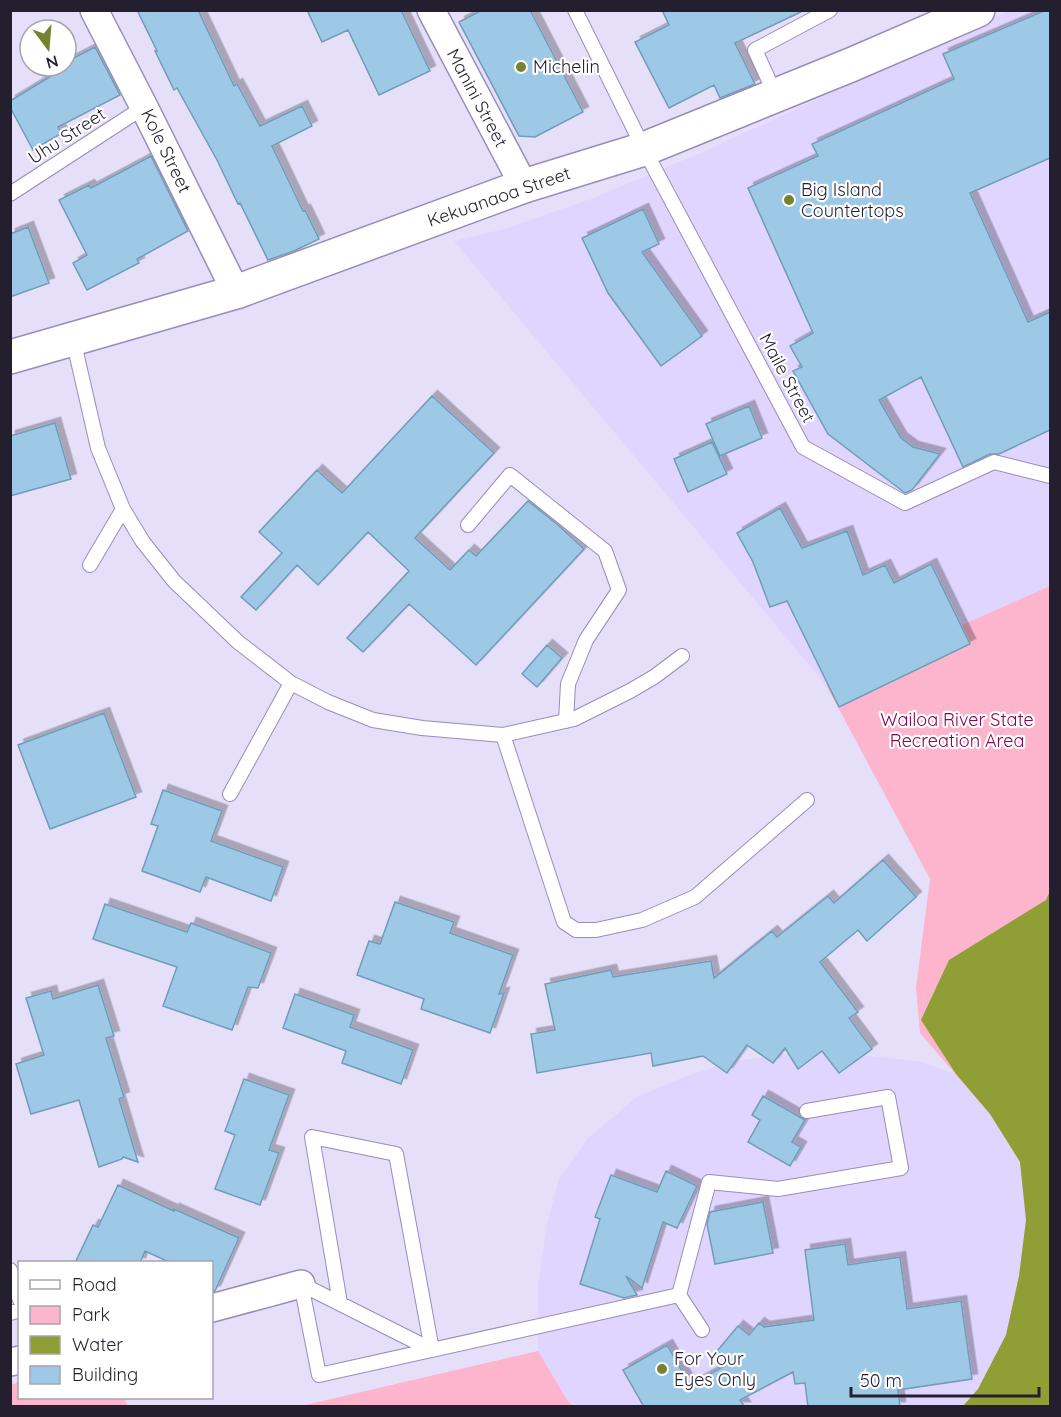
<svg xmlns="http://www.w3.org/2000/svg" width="1061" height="1417" font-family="Quicksand,sans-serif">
	<defs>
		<filter id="shadow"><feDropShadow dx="5.5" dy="-5.5" stdDeviation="0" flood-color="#0004"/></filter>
	</defs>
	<rect width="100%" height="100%" fill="#e6dffa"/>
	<path fill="#e0d5ff" d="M1008 11H1050V586L826 685 454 241 504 229 591 199 705 151Z
		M822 1051 917 1061 956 1074 990 1114 1020 1162 1026 1220 1019 1276 1006 1335 978 1389 963 1406H573L567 1400 538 1351V1284L547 1224 559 1179 588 1138 637 1097 686 1076 736 1061 798 1052Z"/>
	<path fill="#fdb4cd" d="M1050 586V1406H963L978 1389 1006 1335 1019 1276 1026 1220 1020 1162 990 1114 920 1033 916 988 930 879 826 685Z
		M538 1351 567 1400 573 1406H301Z
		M19 1382 20 1398H124L128 1406H11V1385Z"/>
	<path fill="#8f9f35" d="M1050 891V1406H963L978 1389 1006 1335 1019 1276 1026 1220 1020 1162 990 1114 956 1074 921 1020 949 960 1046 900Z"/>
	<path fill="#9dc9e6" stroke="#719cb8" stroke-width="1.5" filter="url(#shadow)" d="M137 10H198L234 86 237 84 260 126 302 106 312 126 272 146 303 211 305 210 319 239 294 251 268 260 240 203 238 204 217 160 177 88 174 90 155 51H157Z
		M307 10H401L430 71 379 95 348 30 322 42Z
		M482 10H530L583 112 535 137 519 136 459 22Z
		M662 10H805L735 43 755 84 720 98 714 85 669 108 635 42 669 25Z
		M1046 10H1050V158L970 193 1028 322 1050 312V430L999 454H990L963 467 921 377 879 400 901 438 913 447 940 454 912 490 905 493 828 434 793 371 802 367 790 346 813 333 748 188 818 156 812 144 954 79 943 54Z
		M95 47 120 95 58 127 62 133 33 150 10 107V101L61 70 58 66H66V62Z
		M151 156 188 231 137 259 139 263 87 290 73 263 87 255 59 200 89 185 91 188Z
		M643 209 659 244 642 252 702 336 661 366 608 293 582 238Z
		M28 227 49 283 10 297V234Z
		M432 396 494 453 415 538 450 570 469 550 476 556 528 501 558 525 584 549 476 665 409 604 363 652 347 638 409 571 368 532 318 585 297 565 256 610 241 597 282 553 259 532 317 470 342 493Z
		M749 406 762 438 720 456 706 424Z
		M55 423 71 479 10 496V436Z
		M712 442 727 474 688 492 674 459Z
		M780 508 802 548 847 531 863 575 885 565 894 583 931 564 970 644 839 707 787 601 770 607 753 562 737 533Z
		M547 645 562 658 537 687 522 674Z
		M104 713 136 797 50 829 18 745Z
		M163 790 222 811 211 841 283 867 271 901 206 877 200 892 142 871 158 826 151 824Z
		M883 860 916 897 867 941 858 930 820 962 858 1012 849 1018 872 1049 839 1073 822 1051 798 1069 785 1048 773 1063 747 1045 727 1073 703 1056 653 1066 651 1053 537 1073 531 1034 555 1030 545 984 611 970 613 977 711 961 714 978 772 931 777 937 828 896 834 903Z
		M395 902 454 922 450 933 513 955 499 994 504 993 490 1033 421 1009 424 999 357 975 369 941 380 944Z
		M105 904 187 932 191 923 271 953 258 988 248 987 232 1030 163 1006 177 967 93 939Z
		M98 985 114 1036 106 1038 124 1097 119 1099 138 1162 123 1157 122 1159 99 1167 79 1100 31 1114 16 1064 44 1055 26 998 51 991 53 999Z
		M295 994 354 1015 350 1027 413 1050 401 1084 342 1063 346 1051 283 1028Z
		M244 1079 289 1095 269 1150 279 1153 260 1205 215 1189 235 1135 225 1131Z
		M763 1096 805 1120 792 1142 801 1147 790 1166 748 1142 760 1120 752 1115Z
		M666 1171 697 1186 677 1228 663 1222 642 1288 626 1276 637 1295 624 1298 580 1284 600 1219 595 1217 611 1175 657 1192Z
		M118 1185 174 1211V1209L239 1238 215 1291 212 1292V1263H171L145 1251 140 1263H75L93 1225 98 1227Z
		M763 1202 773 1253 715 1264 707 1224 710 1212Z
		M845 1244 848 1265 900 1257 907 1309 961 1301 972 1379 898 1390 900 1407H808L805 1383 795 1384 793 1372 740 1400 745 1407H644L623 1370 667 1345 690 1385 732 1362 717 1351 738 1326 749 1335 759 1323 764 1327 814 1320 805 1250Z"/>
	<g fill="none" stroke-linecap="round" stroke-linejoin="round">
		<defs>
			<path id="lane" d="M575 10 644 149 803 447 905 503 994 462 1050 476
				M776 96 755 50 830 10
				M10 194 144 107
				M73 339 98 448 123 509 143 542 174 581 238 642 291 683 328 702 373 720 422 728 503 735 574 719 630 691 654 677 682 656
				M468 525 510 475 605 551 619 590 586 640 568 684 566 721
				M90 565 123 509
				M503 735 564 922 576 930H596L642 920 695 897 807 800
				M230 794 291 683
				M10 1270 20 1300
				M301 1284 319 1375 679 1295 709 1182 778 1189 901 1168 888 1097 807 1111
				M301 1284 432 1350
				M679 1295 702 1330
				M340 1303 312 1137 396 1154 432 1350
				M10 1313 20 1310"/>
			<path id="street" d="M94 10 144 107 236 292
				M431 10 524 186
				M212 1308 301 1284
				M10 1362 20 1360"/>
			<path id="secondary" d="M10 357 236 292 524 186 644 149 853 64 978 10"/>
		</defs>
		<use href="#lane" stroke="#998db7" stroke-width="16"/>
		<use href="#street" stroke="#998db7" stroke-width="30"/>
		<use href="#secondary" stroke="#998db7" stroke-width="36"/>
		<use href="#lane" stroke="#fff" stroke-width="14"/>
		<use href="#street" stroke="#fff" stroke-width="27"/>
		<use href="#secondary" stroke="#fff" stroke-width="33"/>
	</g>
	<g fill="#768230" stroke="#fff" stroke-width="2">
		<circle cx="521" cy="67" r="6"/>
		<circle cx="789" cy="200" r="6"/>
		<circle cx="662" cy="1369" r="6"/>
	</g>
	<g text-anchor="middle" stroke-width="4.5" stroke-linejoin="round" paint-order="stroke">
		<g font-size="18" fill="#241f2f" stroke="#fff" text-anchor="start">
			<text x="533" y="73">Michelin</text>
			<text x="801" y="196">Big Island<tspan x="801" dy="21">Countertops</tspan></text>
			<text x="674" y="1365">For Your<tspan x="674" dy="21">Eyes Only</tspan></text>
		</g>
		<g font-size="18" fill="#241f2f" stroke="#fff">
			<text transform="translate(477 98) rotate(62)" y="6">Manini Street</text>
			<text transform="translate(67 136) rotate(-33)" y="6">Uhu Street</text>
			<text transform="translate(166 151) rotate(64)" y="6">Kole Street</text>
			<text transform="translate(499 197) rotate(-19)" y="6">Kekuanaoa Street</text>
			<text transform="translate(787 378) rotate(62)" y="6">Maile Street</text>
		</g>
		<g font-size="18" fill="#86084b" stroke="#fff">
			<text x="957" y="726">Wailoa River State<tspan x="957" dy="21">Recreation Area</tspan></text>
		</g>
	</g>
	<rect width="1061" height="1417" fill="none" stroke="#241f2f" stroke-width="24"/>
	<rect x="18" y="1261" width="195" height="138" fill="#ffffff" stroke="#a7a5ac" stroke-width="1.5"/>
	<rect x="30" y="1280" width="30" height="9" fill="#ffffff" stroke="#a7a5ac" stroke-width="1.5"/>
	<text x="72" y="1291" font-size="18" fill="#241f2f">Road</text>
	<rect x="30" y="1306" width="30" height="18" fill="#fdb4cd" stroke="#a7a5ac" stroke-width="1.5"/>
	<text x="72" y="1321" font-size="18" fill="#241f2f">Park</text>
	<rect x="30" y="1336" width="30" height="18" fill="#8f9f35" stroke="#a7a5ac" stroke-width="1.5"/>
	<text x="72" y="1351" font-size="18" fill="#241f2f">Water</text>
	<rect x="30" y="1366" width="30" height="18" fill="#9dc9e6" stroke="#a7a5ac" stroke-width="1.5"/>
	<text x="72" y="1381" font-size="18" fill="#241f2f">Building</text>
	<g transform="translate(48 48) rotate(164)"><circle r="28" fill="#ffffff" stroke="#a7a5ac" stroke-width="1.5"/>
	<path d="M0-4.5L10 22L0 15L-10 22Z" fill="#768230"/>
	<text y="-9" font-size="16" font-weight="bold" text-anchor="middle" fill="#241f2f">N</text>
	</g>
	<path d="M851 1387v9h188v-9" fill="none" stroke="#241f2f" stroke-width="3"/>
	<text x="860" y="1387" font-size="18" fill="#241f2f" stroke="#ffffff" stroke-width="4.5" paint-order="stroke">50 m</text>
</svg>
